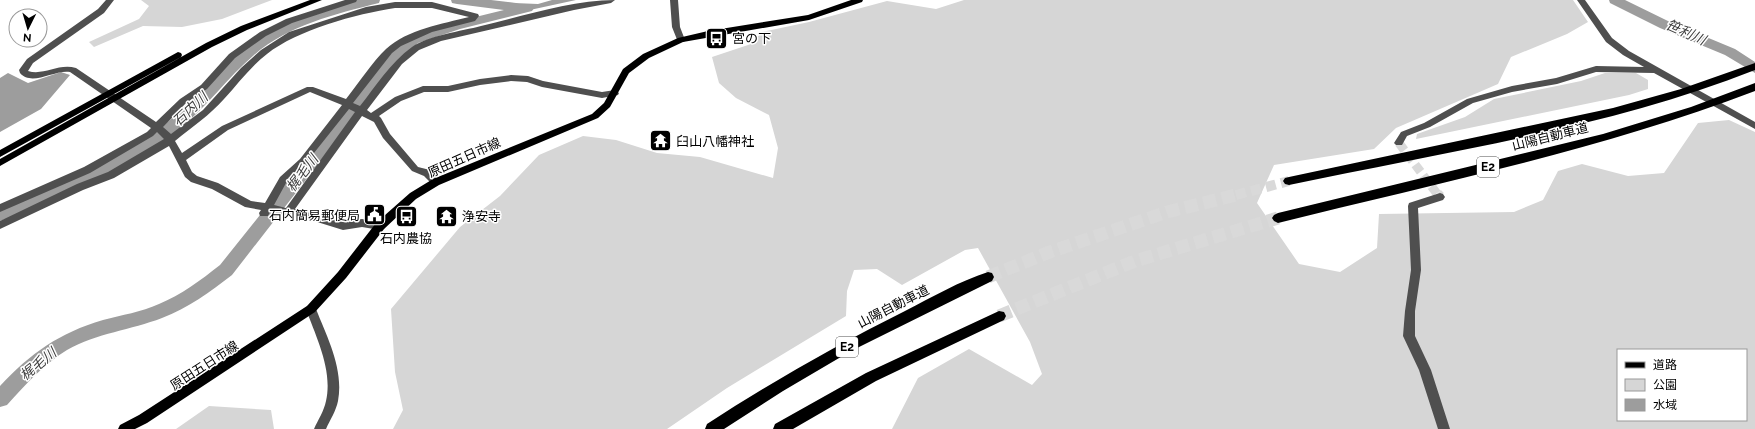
<svg xmlns="http://www.w3.org/2000/svg" width="1755" height="429" viewBox="0 0 1755 429" font-family="Raleway,'Noto Sans JP',sans-serif">
<style>
.green{fill:#d6d6d6;fill-rule:evenodd}
.water{fill:#9d9d9d}
.lines{fill:none;stroke-linecap:round;stroke-linejoin:round}
.river{fill:#9d9d9d;fill-rule:evenodd}
.minor-tunnel-far1{stroke:#d9d9d9;stroke-width:9;stroke-dasharray:9 4.5;stroke-linecap:butt}
.minor-tunnel{stroke:#d9d9d9;stroke-width:11;stroke-dasharray:11 5.5;stroke-linecap:butt}
.highway-tunnel-far1{stroke:#d9d9d9;stroke-width:10;stroke-dasharray:10 5.5;stroke-linecap:butt}
.highway-tunnel{stroke:#d9d9d9;stroke-width:13;stroke-dasharray:13 6;stroke-linecap:butt}
.minor{fill:#4f4f4f;fill-rule:evenodd}
.major{fill:#000;fill-rule:evenodd}
.highway{fill:#000;fill-rule:evenodd}
.labels{text-anchor:middle;stroke-width:3;stroke-linejoin:round;paint-order:stroke}
.shield{fill:#fff;stroke:#4c4c4c;stroke-width:1}
.shield-label{font-size:12px;font-weight:bold;fill:#000}
.poi-label{font-size:13px;fill:#000;stroke:#fff;text-anchor:start}
.street-label{font-size:13px;fill:#000;stroke:#fff}
.water-label{font-size:14px;font-style:italic;fill:#3e3e3e;stroke:#fff}
</style>
<rect width="100%" height="100%" fill="#fff"/>
<!-- green -->
<path class="green" d="M 141,0 L 272,0 L 222,19 L 182,27 L 143,26 L 94,47 L 89,42 L 139,19 L 149,6 Z
M 964,0 L 1573,0 L 1588,22 L 1567,34 L 1511,57 L 1498,84 L 1396,128 L 1374,149 L 1274,165 L 1257,203 L 1299,264 L 1340,272 L 1377,248 L 1379,214 L 1514,212 L 1543,200 L 1558,171 L 1582,164 L 1628,176 L 1664,173 L 1698,123 L 1729,120 L 1755,132 L 1755,429 L 892,429 L 918,378 L 969,349 L 1032,385 L 1042,374 L 1030,342 L 978,248 L 965,250 L 902,285 L 877,269 L 854,270 L 847,291 L 846,316 L 727,388 L 667,429 L 393,429 L 403,410 L 395,372 L 391,309 L 460,227 L 500,196 L 539,155 L 583,136 L 616,140 L 657,153 L 700,157 L 773,178 L 778,148 L 769,115 L 736,98 L 719,83 L 712,57 L 751,44 L 762,32 L 809,22 L 887,1 L 936,9 ZM 1618,350 L 1746,350 L 1746,420 L 1618,420 Z
M 1605,73 L 1636,73 L 1648,80 L 1648,89 L 1629,95 L 1416,139 L 1417,134 L 1465,117 L 1494,99 L 1581,81 Z
M 209,406 L 271,410 L 274,429 L 176,429 Z"/>
<!-- water -->
<path class="water" d="M 552,0 L 576,0 L 516,13 L 493,2 L 538,4 Z
M 61,72 L 70,75 L 41,109 L 0,132 L 0,78 L 8,73 L 28,83 Z"/>
<g class="lines">
<!-- river -->
<path class="river" d="M 356,0 L 380,0 L 379,3 C 335,14 289,25 254,55 C 227,78 206,108 178,130 C 141,159 96,180 53,199 C 36,207 18,215 0,221 L 0,208 C 54,186 109,164 157,130 C 189,107 213,75 243,50 C 275,23 317,10 356,0 Z
M 451,0 L 491,0 L 516,3 L 521,5 L 532,5 L 534,8 L 532,11 L 460,29 L 418,43 L 398,61 L 232,275 C 210,292 188,308 162,318 C 131,330 97,333 67,350 C 44,364 25,385 7,405 L 0,407 L 0,386 C 31,353 59,333 103,320 C 122,315 141,312 159,304 C 181,295 201,280 220,265 L 388,55 L 408,37 L 451,23 L 504,10 L 457,4 L 452,3 Z
M 1609,0 L 1625,0 L 1670,22 L 1735,49 L 1755,62 L 1755,73 L 1725,55 L 1660,28 L 1610,3 Z"/>
<!-- minor-tunnel-far1 -->
<path class="minor-tunnel-far1" d="M 1399,143 L 1438,195"/>
<!-- minor-tunnel -->
<path class="minor-tunnel" d="M 1437,194 L 1440,197"/>
<!-- highway-tunnel-far1 -->
<path class="highway-tunnel-far1" d="M 1236,195 L 1289,181"/>
<!-- highway-tunnel -->
<path class="highway-tunnel" d="M 988,277 L 1047,253 L 1167,212 L 1240,194
M 999,316 L 1135,261 L 1278,218"/>
<!-- minor -->
<path class="minor" d="M 106,0 L 114,0 L 104,13 L 33,63 L 28,71 C 44,76 58,63 76,68 L 156,122 L 180,99 L 201,85 L 229,54 L 260,32 L 286,19 L 345,0 L 357,0 L 356,2 L 292,23 L 266,36 L 235,58 L 207,89 L 186,103 L 163,127 L 171,134 L 203,110 L 241,68 L 261,50 L 289,32 L 366,7 L 395,2 L 432,2 L 478,14 L 479,16 L 475,21 L 432,32 L 401,46 L 392,53 L 353,103 L 360,106 C 376,86 390,63 412,47 C 427,36 462,31 481,26 C 524,16 571,0 615,0 L 611,3 L 574,10 L 441,41 L 419,50 L 402,64 L 367,110 L 371,113 L 395,97 L 423,86 L 448,86 L 480,79 L 511,75 L 528,76 L 543,81 L 602,92 L 615,90 L 619,93 L 618,95 L 602,98 L 542,87 L 527,82 L 511,81 L 480,85 L 448,92 L 424,92 L 401,101 L 379,116 L 381,118 L 390,134 L 418,167 L 430,170 L 441,182 L 436,186 L 433,185 L 424,176 L 412,171 L 383,138 L 374,122 L 362,116 L 295,209 L 343,222 L 362,219 L 384,223 L 385,226 L 384,229 L 380,230 L 362,227 L 343,230 L 314,221 L 270,212 L 268,216 L 260,216 L 259,213 L 261,210 L 245,207 L 212,189 L 191,182 L 185,177 L 169,146 L 114,178 L 83,190 L 0,229 L 0,221 L 77,184 L 108,172 L 164,139 L 157,132 L 153,136 L 90,173 L 0,212 L 0,204 L 84,167 L 147,132 L 151,128 L 70,72 C 55,69 32,87 20,73 L 19,70 L 27,59 L 98,9 ZM 395,8 L 432,8 L 469,17 C 442,24 408,29 386,49 C 373,61 358,84 346,99 L 313,87 L 307,87 L 222,126 L 182,153 L 175,141 C 192,127 210,115 224,99 C 238,84 250,67 267,54 C 297,30 356,14 395,8 ZM 310,92 L 342,105 L 300,159 L 280,177 L 265,203 L 251,201 L 218,183 L 197,176 L 192,172 L 186,160 L 228,130 ZM 349,109 L 355,112 L 286,208 L 274,205 L 286,183 L 306,163 Z
M 670,0 L 678,0 L 680,27 L 685,40 L 684,42 L 678,42 L 672,27 Z
M 1577,0 L 1585,0 L 1612,38 L 1629,51 L 1755,122 L 1755,129 L 1654,73 L 1596,72 L 1557,84 L 1512,92 L 1473,103 L 1430,127 L 1407,136 L 1402,145 L 1396,145 L 1394,143 L 1401,132 L 1424,123 L 1467,99 L 1512,86 L 1556,78 L 1596,66 L 1644,67 L 1623,55 L 1606,42 Z
M 1440,193 L 1443,194 L 1445,197 L 1443,200 L 1418,208 L 1421,270 L 1415,311 L 1415,336 L 1431,370 L 1450,429 L 1438,429 L 1419,370 L 1403,336 L 1405,311 L 1411,270 L 1408,206 L 1409,203 Z
M 311,305 L 315,306 L 316,309 C 327,337 344,369 338,401 C 336,411 330,420 326,429 L 314,429 C 318,420 324,411 326,401 C 333,370 316,337 306,309 L 307,306 Z"/>
<!-- major -->
<path class="major" d="M 310,0 L 322,0 L 247,30 L 212,47 L 0,166 L 0,159 L 206,43 L 241,26 Z
M 851,0 L 863,0 L 862,2 L 809,20 L 683,42 L 649,58 L 629,73 L 610,107 L 598,118 L 439,185 L 416,199 L 384,229 L 346,278 L 315,312 L 147,423 L 135,429 L 118,429 L 120,425 L 139,415 L 307,306 L 338,272 L 376,223 L 410,193 L 433,179 L 592,114 L 604,103 L 623,69 L 643,54 L 678,38 L 708,31 L 808,15 Z
M 178,52 L 181,53 L 182,55 L 181,57 L 0,157 L 0,150 Z"/>
<!-- highway -->
<path class="highway" d="M 1755,63 L 1755,70 C 1609,128 1443,152 1289,185 L 1285,184 L 1283,181 L 1285,178 L 1289,177 L 1613,108 L 1681,89 Z
M 1755,83 L 1755,91 C 1601,150 1438,183 1278,223 L 1274,221 L 1272,218 L 1274,215 L 1278,213 L 1603,134 L 1691,107 Z
M 988,272 L 992,273 L 994,277 L 992,281 L 851,351 L 783,391 L 724,429 L 705,429 L 707,424 C 771,382 837,345 905,311 C 932,297 960,281 988,272 Z
M 999,311 L 1004,312 L 1006,316 L 1004,320 L 876,381 L 793,429 L 773,429 L 775,424 L 866,373 Z"/>
</g>
<!-- icons -->
<defs>
<symbol id="bus-square" viewBox="-11 -11 22 22"><rect x="-9" y="-9" width="18" height="18" rx="4" fill="#000" stroke="#fff"/><path d="M-5-6H5V4H4V6H2V4H-2V6H-4V4H-5ZM-3.5-4V0h7V-4ZM-3.5 1.2v1.5H-2V1.2ZM2 1.2v1.5H3.5V1.2Z" fill="#fff"/></symbol>
<symbol id="temple-square" viewBox="-11 -11 22 22"><rect x="-9" y="-9" width="18" height="18" rx="4" fill="#000" stroke="#fff"/><path d="M0-6L5-2H3V0L6.5 2.5H4V6H1.5V3h-3V6H-4V2.5H-6.5L-3 0V-2H-5Z" fill="#fff"/></symbol>
<symbol id="civic-square" viewBox="-11 -11 22 22"><rect x="-9" y="-9" width="18" height="18" rx="4" fill="#000" stroke="#fff"/><path d="M-.6-6.5H3V-4.5H.6V-3L4-1V1h2V6H-6V1h2V-1L-.6-3ZM-1.2 2.5V6h2.4V2.5Z" fill="#fff"/></symbol>
</defs>
<g fill-rule="evenodd">
<use href="#bus-square" x="704" y="26" width="25" height="25"/>
<use href="#temple-square" x="648" y="128" width="25" height="25"/>
<use href="#civic-square" x="362" y="202" width="25" height="25"/>
<use href="#bus-square" x="394" y="204" width="25" height="25"/>
<use href="#temple-square" x="434" y="204" width="25" height="25"/>
</g>
<g class="labels">
<!-- shield labels -->
<g class="shield">
<rect x="1477" y="157" width="22" height="20" rx="3"/>
<rect x="836" y="337" width="22" height="20" rx="3"/>
</g>
<g class="shield-label">
<text x="1488" y="171">E2</text>
<text x="847" y="351">E2</text>
</g>
<!-- poi labels -->
<g class="poi-label">
<text x="732" y="43">宮の下</text>
<text x="676" y="146">臼山八幡神社</text>
<text x="360" y="220" text-anchor="end">石内簡易郵便局</text>
<text x="462" y="221">浄安寺</text>
<text x="406" y="243" text-anchor="middle">石内農協</text>
</g>
<!-- street labels -->
<g class="street-label">
<text transform="translate(1550 136) rotate(-14)" y="5">山陽自動車道</text>
<text transform="translate(464 157) rotate(-24)" y="5">原田五日市線</text>
<text transform="translate(893 306) rotate(-27)" y="5">山陽自動車道</text>
<text transform="translate(204 365) rotate(-33)" y="5">原田五日市線</text>
</g>
<!-- water labels -->
<g class="water-label">
<text transform="translate(1686 32) rotate(24)" y="5">笹利川</text>
<text transform="translate(190 109) rotate(-43)" y="5">石内川</text>
<text transform="translate(302 173) rotate(-52)" y="5">梶毛川</text>
<text transform="translate(38 364) rotate(-39)" y="5">梶毛川</text>
</g>
</g>
<!-- legend -->
<rect x="1617" y="349" width="130" height="72" fill="#ffffff" stroke="#999999"/>
<rect x="1625" y="362" width="20" height="6" fill="#000000" stroke="#999999"/>
<text x="1653" y="369" font-size="12" fill="#000000">道路</text>
<rect x="1625" y="379" width="20" height="12" fill="#d6d6d6" stroke="#999999"/>
<text x="1653" y="389" font-size="12" fill="#000000">公園</text>
<rect x="1625" y="399" width="20" height="12" fill="#9d9d9d" stroke="#999999"/>
<text x="1653" y="409" font-size="12" fill="#000000">水域</text>
<!-- north arrow -->
<g transform="translate(28 28) rotate(185)"><circle r="19" fill="#ffffff" stroke="#999999"/>
<path d="M0-3L7 15L0 10L-7 15Z" fill="#000000"/>
<text y="-6" font-size="11" font-weight="bold" text-anchor="middle" fill="#000000">N</text>
</g>
</svg>
